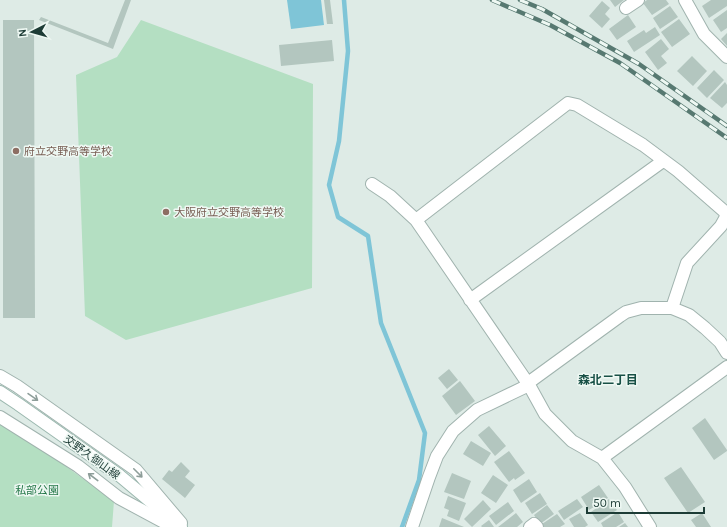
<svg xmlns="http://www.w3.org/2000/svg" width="727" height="527" viewBox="0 0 727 527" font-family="Karla,'Noto Sans JP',sans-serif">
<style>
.green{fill:#b4dfc2}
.water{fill:#7fc5d7}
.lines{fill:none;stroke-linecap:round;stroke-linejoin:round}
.stream{stroke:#7fc5d7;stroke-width:4.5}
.building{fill:#b3c6bf}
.minor-casing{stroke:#a0b3ae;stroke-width:14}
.secondary-casing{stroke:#9bb8af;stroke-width:14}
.minor{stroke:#fff;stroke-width:12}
.secondary{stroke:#fff;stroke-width:12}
.rail-casing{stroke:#577971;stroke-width:4.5}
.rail{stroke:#eef8f3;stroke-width:3;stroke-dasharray:9;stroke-linecap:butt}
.oneway{stroke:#8e9e9a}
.education-dot{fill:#8d6e63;stroke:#eef8f3;stroke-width:1.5}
.labels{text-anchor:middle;stroke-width:3;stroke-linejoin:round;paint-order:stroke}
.education-label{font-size:11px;fill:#785e54;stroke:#eef8f3;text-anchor:start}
.street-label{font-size:11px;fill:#1d3c36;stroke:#eef8f3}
.park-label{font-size:11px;fill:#247748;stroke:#eef8f3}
.neighbourhood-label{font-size:12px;font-weight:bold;fill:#185046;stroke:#eef8f3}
</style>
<rect width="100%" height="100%" fill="#deebe6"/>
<!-- green -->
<path class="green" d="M 141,20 L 313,84 L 312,288 L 126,340 L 85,316 L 76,75 L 117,57 Z
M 0,422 L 53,457 L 114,501 L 112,527 L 0,527 Z"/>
<!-- water -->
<path class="water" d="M 287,0 L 321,0 L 324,25 L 291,29 Z"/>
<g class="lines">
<!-- stream -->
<path class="stream" d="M 344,0 L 348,51 L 339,141 L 329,185 L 338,217 L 368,236 L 381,323 L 425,433 L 419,480 L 402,527"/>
</g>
<!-- building -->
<path class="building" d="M 125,0 L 131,0 L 113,49 L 39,20 L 41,17 L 108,43 Z
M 324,0 L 330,0 L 333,24 L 327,24 Z
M 610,0 L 624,0 L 615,7 Z
M 647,0 L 666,0 L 669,4 L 652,15 L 643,3 Z
M 711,0 L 727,0 L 727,6 L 709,18 L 702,6 Z
M 602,1 L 610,8 L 605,14 L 610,19 L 602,28 L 589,16 Z
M 670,6 L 678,17 L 660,29 L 653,18 Z
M 727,10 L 727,28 L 721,32 L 713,20 Z
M 628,15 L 636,27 L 617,40 L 609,29 Z
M 679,19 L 690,34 L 672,47 L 661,32 Z
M 3,20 L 34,20 L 35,318 L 3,318 Z
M 655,27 L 660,35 L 634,52 L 627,41 L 644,30 L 646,33 Z
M 727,33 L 727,46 L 721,39 Z
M 661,39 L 669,49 L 661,56 L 667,63 L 658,70 L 645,52 Z
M 332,40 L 334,61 L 281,66 L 279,45 Z
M 692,56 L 707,71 L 693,86 L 677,71 Z
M 714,70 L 724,80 L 707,98 L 697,88 Z
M 725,82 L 727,85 L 727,103 L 722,108 L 710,98 Z
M 449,369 L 458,380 L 447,389 L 438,378 Z
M 460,381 L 475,401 L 456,415 L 442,396 Z
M 705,418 L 727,450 L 727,451 L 714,460 L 692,428 Z
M 489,426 L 506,446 L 495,456 L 478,435 Z
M 471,441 L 491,453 L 483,466 L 463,454 Z
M 509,451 L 525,473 L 515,480 L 514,478 L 509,482 L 494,462 Z
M 181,462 L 190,471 L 185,477 L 195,485 L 185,498 L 162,479 L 169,470 L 172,472 Z
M 681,467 L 705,502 L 688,513 L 664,478 Z
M 452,473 L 471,481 L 464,499 L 444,492 Z
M 493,475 L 508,485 L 496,503 L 481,493 Z
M 529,479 L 537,492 L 521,503 L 513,490 Z
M 599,485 L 608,498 L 589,510 L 581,497 Z
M 540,493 L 547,504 L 532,514 L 525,503 Z
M 448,496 L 466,503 L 459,521 L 447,516 L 449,510 L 444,508 Z
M 577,499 L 583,507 L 564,520 L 558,511 Z
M 609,499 L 617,510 L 598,522 L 591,512 Z
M 483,500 L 491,509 L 472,527 L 464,519 Z
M 508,502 L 514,511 L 496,525 L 489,516 Z
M 547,505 L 554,514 L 540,524 L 534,515 Z
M 618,512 L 624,522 L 616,527 L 603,527 L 601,523 Z
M 516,513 L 523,522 L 517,527 L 498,527 Z
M 580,513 L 588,525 L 585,527 L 574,527 L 569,519 Z
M 702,513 L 711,527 L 696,527 L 691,520 Z
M 557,514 L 565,524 L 560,527 L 544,527 L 542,524 Z
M 442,518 L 464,527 L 439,527 Z
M 489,520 L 494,527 L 482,527 L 481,526 Z
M 625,523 L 628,527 L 619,527 Z"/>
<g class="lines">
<defs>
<path id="minor" d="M 685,0 L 704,34 L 727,57
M 626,8 L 638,0
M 372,184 L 390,196 L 416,220 L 529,385 L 545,414 L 572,441 L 602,458 L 625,487 L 650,527
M 416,220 L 568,103 L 577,105 L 643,145 L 678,171 L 725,212 L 726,217 L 721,226 L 687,263 L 672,308
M 470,300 L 663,161
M 0,376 L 17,386 L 136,470 L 181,523
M 528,383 L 620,316 L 626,312 L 641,308 L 672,308 L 689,315 L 705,328 L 720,342 L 727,353
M 0,417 L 78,466 L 119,498 L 173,527
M 602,458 L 727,367
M 412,527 L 429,477 L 437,456 L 453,431 L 477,410 L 529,385
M 530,527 L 534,524 L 537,527"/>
<path id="secondary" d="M 0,392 L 18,404 L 120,476 L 181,527"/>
</defs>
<!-- minor casing -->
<use href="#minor" class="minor-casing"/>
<!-- secondary casing -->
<use href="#secondary" class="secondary-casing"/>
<!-- minor -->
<use href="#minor" class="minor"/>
<!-- secondary -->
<use href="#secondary" class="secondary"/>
<defs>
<path id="rail" d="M 492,0 L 550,25 L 620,63 L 727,138
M 520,0 L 542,9 L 639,64 L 727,126"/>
</defs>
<!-- rail casing -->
<use href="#rail" class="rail-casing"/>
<!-- rail -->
<use href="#rail" class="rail"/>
</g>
<!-- one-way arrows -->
<defs><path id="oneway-shaft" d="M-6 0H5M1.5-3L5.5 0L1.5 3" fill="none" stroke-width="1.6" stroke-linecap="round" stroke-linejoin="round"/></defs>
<g class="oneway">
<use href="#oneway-shaft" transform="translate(33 397) rotate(35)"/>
<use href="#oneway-shaft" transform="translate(138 473) rotate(45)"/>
<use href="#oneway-shaft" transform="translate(93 477) rotate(-143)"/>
</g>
<!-- markers -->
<g class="education-dot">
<circle cx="16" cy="151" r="4"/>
<circle cx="166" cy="212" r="4"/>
</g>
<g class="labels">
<!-- education labels -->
<g class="education-label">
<text x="24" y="155">府立交野高等学校</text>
<text x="174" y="216">大阪府立交野高等学校</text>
</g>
<!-- street labels -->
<g class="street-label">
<text transform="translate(92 457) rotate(36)" y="4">交野久御山線</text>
</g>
<!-- park labels -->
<g class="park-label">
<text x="37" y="494">私部公園</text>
</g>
<!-- neighbourhood labels -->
<g class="neighbourhood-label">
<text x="608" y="384">森北二丁目</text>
</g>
</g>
<!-- north arrow -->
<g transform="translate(32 32) rotate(264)" stroke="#eef8f3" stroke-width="3" paint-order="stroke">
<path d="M0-3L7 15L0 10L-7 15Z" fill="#1d3c36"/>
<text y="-6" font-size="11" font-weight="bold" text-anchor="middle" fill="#1d3c36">N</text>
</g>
<!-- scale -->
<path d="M587 507v6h117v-6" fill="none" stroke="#1d3c36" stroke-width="2"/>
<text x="593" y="507" font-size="12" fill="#1d3c36" stroke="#eef8f3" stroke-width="3" paint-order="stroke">50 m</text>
</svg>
